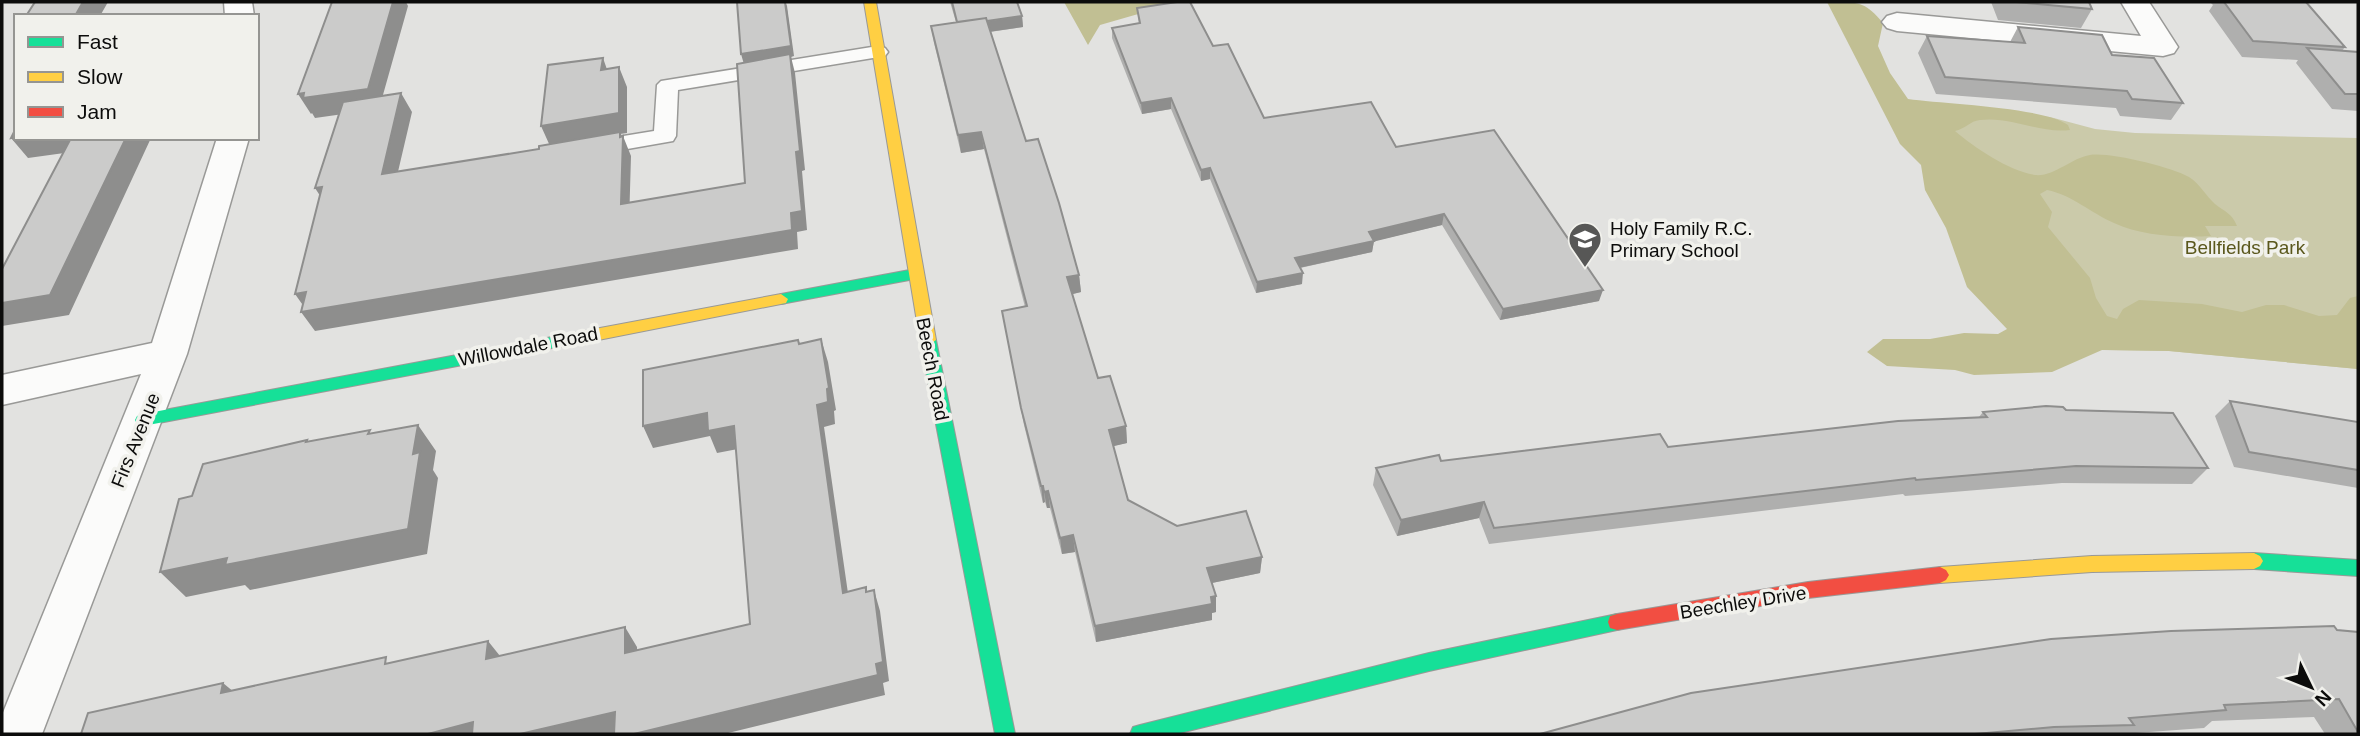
<svg xmlns="http://www.w3.org/2000/svg" width="2360" height="736" viewBox="0 0 2360 736" font-family="Arial,sans-serif">
<style>
.green{fill:#cbcaaa}
.forest{fill:#c1bf93}
.lines{fill:none;stroke-linecap:round;stroke-linejoin:round}
.lane-casing{stroke:#999997;stroke-width:3}
.street-casing{stroke:#999997;stroke-width:3}
.fast-casing{stroke:#999997;stroke-width:2}
.slow-casing{stroke:#999997;stroke-width:2}
.jam-casing{stroke:#999997;stroke-width:2}
.lane{fill:#fbfbfa;fill-rule:evenodd}
.street{fill:#fbfbfa;fill-rule:evenodd}
.fast{fill:#16e098;fill-rule:evenodd}
.slow{fill:#ffcf43;fill-rule:evenodd}
.jam{fill:#f24e42;fill-rule:evenodd}
.wall{fill:#afafae}
.shaded-wall{fill:#8e8e8d}
.building{fill:#cbcbca;stroke:#8e8e8d;stroke-width:2}
.labels{text-anchor:middle;stroke-width:7;stroke-linejoin:round;paint-order:stroke}
.poi-label{font-size:19px;fill:#0c0c0b;stroke:#f1f1ec;text-anchor:start}
.park-label{font-size:19px;fill:#5a571c;stroke:#f1f1ec}
.street-label{font-size:19px;fill:#0c0c0b;stroke:#f1f1ec}
</style>
<rect width="100%" height="100%" fill="#e2e2e0"/>
<!-- green -->
<path class="green" d="M 1903,108 L 2050,117 L 2095,129 L 2135,133 L 2358,138 L 2358,369 L 2169,351 L 2047,349 Z"/>
<!-- forest -->
<path class="forest" d="M 1064,2 L 1169,2 L 1166,6 L 1100,25 L 1088,45 Z
M 1827,2 C 1857,2 1864,0 1883,23 L 1878,46 L 1890,73 L 1908,99 C 1943,104 2043,107 2068,125 L 2070,130 C 2040,134 2011,116 1980,120 C 1970,121 1965,129 1955,131 C 1975,148 2009,171 2035,175 C 2054,177 2071,158 2090,155 C 2110,152 2171,167 2189,177 C 2200,184 2206,196 2215,204 C 2225,212 2232,213 2237,226 L 2205,226 L 2211,236 C 2182,238 2141,236 2114,223 C 2091,213 2072,195 2047,190 L 2040,194 L 2052,212 L 2048,227 L 2090,278 L 2096,298 L 2107,316 L 2117,319 L 2123,309 L 2139,300 L 2202,304 L 2242,312 L 2266,305 L 2284,305 L 2319,316 L 2337,315 L 2350,298 L 2358,296 L 2358,369 L 2169,351 L 2102,350 L 2052,372 L 1974,375 L 1955,370 L 1887,366 L 1867,352 L 1883,339 L 1930,339 L 1964,333 L 1998,334 L 2007,329 L 1967,287 L 1946,228 L 1925,190 L 1921,165 L 1900,144 Z"/>
<g class="lines">
<defs>
<path id="lane" d="M 878,46 L 885,48 L 888,52 L 885,56 L 678,90 L 676,136 L 673,141 L 593,155 L 585,153 L 582,148 L 585,143 L 593,141 L 654,131 L 657,85 L 661,81 Z"/>
<path id="street" d="M 224,2 L 252,2 L 254,16 L 225,16 Z
M 2121,2 L 2149,2 L 2178,47 L 2174,53 L 2163,56 L 1897,31 L 1887,28 L 1882,22 L 1887,16 L 1897,13 L 2141,36 Z
M 217,138 L 249,138 L 187,354 L 42,734 L 2,734 L 2,715 L 141,374 L 2,405 L 2,375 L 152,343 Z"/>
<path id="fast" d="M 915,269 L 920,270 L 922,274 L 920,278 L 781,304 L 774,299 L 781,294 Z
M 568,334 L 573,336 L 576,340 L 573,344 L 143,426 L 137,424 L 135,420 L 137,416 L 143,414 Z
M 928,334 L 936,340 L 1015,734 L 995,734 L 920,340 Z
M 2254,553 L 2358,560 L 2358,576 L 2254,569 L 2248,566 L 2245,561 L 2248,556 Z
M 1617,614 L 1624,616 L 1626,622 L 1624,628 L 1617,630 L 1429,671 L 1176,734 L 1130,734 L 1133,727 L 1140,725 L 1429,653 Z"/>
<path id="slow" d="M 864,2 L 876,2 L 936,340 L 928,346 L 920,340 Z
M 781,294 L 788,299 L 786,303 L 568,346 L 560,340 L 568,334 Z
M 2254,553 L 2260,556 L 2263,561 L 2260,566 L 2254,569 L 2092,572 L 1940,583 L 1934,580 L 1931,575 L 1934,570 L 1940,567 L 2092,556 Z"/>
<path id="jam" d="M 1940,567 L 1946,570 L 1949,575 L 1946,580 L 1940,583 L 1808,598 L 1617,630 L 1610,628 L 1608,622 L 1610,616 L 1617,614 L 1808,582 Z"/>
</defs>
<!-- lane casing -->
<use href="#lane" class="lane-casing"/>
<!-- street casing -->
<use href="#street" class="street-casing"/>
<!-- fast casing -->
<use href="#fast" class="fast-casing"/>
<!-- slow casing -->
<use href="#slow" class="slow-casing"/>
<!-- jam casing -->
<use href="#jam" class="jam-casing"/>
<!-- lane -->
<use href="#lane" class="lane"/>
<!-- street -->
<use href="#street" class="street"/>
<!-- fast -->
<use href="#fast" class="fast"/>
<!-- slow -->
<use href="#slow" class="slow"/>
<!-- jam -->
<use href="#jam" class="jam"/>
</g>
<!-- wall -->
<path class="wall" d="M 950,2 L 1017,2 L 1022,16 L 1023,27 L 990,32 L 1026,141 L 1079,275 L 1081,292 L 1072,294 L 1098,378 L 1126,426 L 1127,443 L 1113,446 L 1128,500 L 1177,526 L 1262,557 L 1260,573 L 1212,583 L 1216,596 L 1216,612 L 1212,613 L 1212,620 L 1096,642 L 1075,552 L 1062,554 L 1050,508 L 1047,508 L 1045,502 L 1043,503 L 1024,425 L 1002,311 L 1025,307 L 984,149 L 961,153 L 934,43 L 931,26 L 956,22 Z
M 1991,2 L 2089,2 L 2092,9 L 2081,28 L 1998,20 Z
M 2210,2 L 2306,2 L 2345,47 L 2342,51 L 2358,52 L 2358,111 L 2332,109 L 2296,63 L 2298,60 L 2242,57 L 2209,11 L 2213,5 Z
M 1137,8 L 1213,46 L 1264,118 L 1396,147 L 1599,301 L 1500,320 L 1442,225 L 1374,241 L 1372,252 L 1300,268 L 1302,284 L 1256,293 L 1210,179 L 1201,181 L 1171,109 L 1142,114 L 1112,38 L 1112,28 L 1139,23 Z
M 2018,27 L 2112,55 L 2183,103 L 2171,120 L 2120,116 L 2116,108 L 1936,94 L 1918,53 L 1927,36 L 2010,42 Z
M 2230,401 L 2358,422 L 2358,488 L 2234,467 L 2215,416 Z
M 2066,410 L 2208,468 L 2192,484 L 2062,483 L 1905,496 L 1903,494 L 1489,544 L 1479,518 L 1397,536 L 1373,485 L 1376,468 L 1441,461 L 1668,447 L 1979,417 L 1983,412 Z
M 2337,630 L 2358,632 L 2358,734 L 2325,734 L 2314,717 L 2212,721 L 2204,728 L 2122,734 L 1540,734 Z"/>
<!-- shaded-wall -->
<path class="shaded-wall" d="M 83,2 L 108,2 L 100,16 L 75,16 Z
M 393,2 L 406,2 L 408,6 L 379,109 L 315,118 L 312,113 L 311,114 L 298,94 Z
M 785,2 L 787,6 L 794,56 L 791,57 L 795,73 L 805,170 L 802,171 L 807,230 L 797,232 L 798,249 L 315,331 L 301,312 L 307,311 L 295,294 L 306,292 L 792,230 L 741,54 Z
M 1022,16 L 1023,27 L 960,36 L 958,26 Z
M 603,58 L 610,78 L 601,70 Z
M 619,67 L 627,87 L 627,133 L 620,134 L 623,141 L 623,136 L 631,156 L 629,224 L 550,146 L 541,126 Z
M 401,93 L 412,112 L 393,193 L 382,174 Z
M 1171,98 L 1171,109 L 1142,114 L 1141,103 Z
M 981,132 L 984,149 L 961,153 L 958,135 Z
M 16,137 L 16,138 L 91,138 L 86,150 L 28,158 L 11,138 Z
M 126,138 L 151,138 L 69,315 L 2,326 L 2,303 Z
M 1210,168 L 1210,179 L 1201,181 L 1201,170 Z
M 322,187 L 328,208 L 315,188 Z
M 1444,214 L 1442,225 L 1368,243 L 1369,232 Z
M 1374,241 L 1372,252 L 1294,269 L 1295,258 Z
M 1303,273 L 1302,284 L 1256,293 L 1257,282 Z
M 1079,275 L 1081,292 L 1069,295 L 1067,277 Z
M 1603,290 L 1599,301 L 1500,320 L 1503,309 Z
M 821,339 L 828,362 L 836,410 L 834,411 L 835,424 L 824,427 L 851,614 L 843,593 L 817,405 Z
M 707,413 L 734,426 L 743,448 L 717,453 L 710,436 L 653,448 L 643,426 Z
M 418,425 L 436,451 L 433,470 L 438,478 L 427,554 L 250,590 L 245,585 L 186,597 L 160,572 L 413,454 Z
M 1126,426 L 1127,443 L 1110,447 L 1109,430 Z
M 1041,486 L 1043,486 L 1045,502 L 1043,503 Z
M 1048,491 L 1050,508 L 1047,508 L 1044,492 Z
M 1484,502 L 1479,518 L 1397,536 L 1401,520 Z
M 1073,535 L 1075,552 L 1062,554 L 1060,538 Z
M 1262,557 L 1260,573 L 1207,584 L 1207,568 Z
M 874,590 L 880,611 L 889,681 L 883,683 L 885,695 L 724,734 L 634,734 L 876,664 Z
M 1216,596 L 1216,612 L 1212,613 L 1212,620 L 1096,642 L 1095,626 Z
M 625,627 L 637,647 L 638,673 L 625,653 Z
M 488,641 L 504,661 L 486,659 Z
M 223,683 L 246,702 L 221,693 Z
M 615,712 L 614,734 L 520,734 Z
M 473,722 L 484,734 L 428,734 Z"/>
<!-- building -->
<path class="building" d="M 35,2 L 83,2 L 75,16 L 26,16 Z
M 332,2 L 393,2 L 368,89 L 303,98 L 304,93 L 298,94 Z
M 737,2 L 785,2 L 791,46 L 741,54 Z
M 952,2 L 1017,2 L 1022,16 L 987,21 L 986,18 L 957,22 Z
M 1177,2 L 1190,2 L 1213,46 L 1228,44 L 1264,118 L 1371,102 L 1396,147 L 1494,130 L 1603,290 L 1503,309 L 1444,214 L 1369,232 L 1374,241 L 1295,258 L 1303,273 L 1257,282 L 1210,168 L 1201,170 L 1171,98 L 1141,103 L 1112,28 L 1140,23 L 1137,8 Z
M 2016,2 L 2089,2 L 2092,9 Z
M 2224,2 L 2306,2 L 2345,47 L 2253,41 Z
M 986,18 L 1026,141 L 1038,139 L 1059,203 L 1079,275 L 1067,277 L 1098,378 L 1110,376 L 1126,426 L 1109,430 L 1128,500 L 1177,526 L 1246,511 L 1262,557 L 1207,568 L 1216,596 L 1211,597 L 1212,604 L 1095,626 L 1073,535 L 1060,538 L 1048,491 L 1044,492 L 1043,486 L 1041,486 L 1021,408 L 1002,311 L 1027,306 L 981,132 L 958,135 L 931,26 Z
M 2018,27 L 2102,35 L 2112,55 L 2154,58 L 2183,103 L 2132,99 L 2127,91 L 1945,77 L 1927,36 L 2025,43 Z
M 2307,48 L 2358,52 L 2358,94 L 2345,94 Z
M 790,54 L 800,151 L 796,152 L 802,211 L 791,213 L 792,230 L 301,312 L 306,292 L 295,294 L 322,187 L 315,188 L 343,102 L 401,93 L 382,174 L 539,149 L 539,146 L 620,132 L 620,137 L 623,136 L 621,204 L 745,183 L 737,64 Z
M 603,58 L 601,70 L 619,67 L 619,113 L 541,126 L 548,65 Z
M 16,128 L 16,137 L 11,138 Z
M 71,138 L 126,138 L 50,295 L 2,303 L 2,269 Z
M 821,339 L 829,388 L 827,389 L 828,402 L 817,405 L 843,593 L 866,587 L 866,592 L 874,590 L 883,662 L 876,664 L 878,675 L 634,734 L 614,734 L 615,712 L 520,734 L 472,734 L 473,722 L 428,734 L 81,734 L 88,713 L 223,683 L 221,693 L 386,657 L 385,664 L 488,641 L 486,659 L 625,627 L 625,653 L 750,624 L 734,426 L 708,431 L 707,413 L 643,426 L 643,370 L 798,340 L 799,344 Z
M 2230,401 L 2358,422 L 2358,470 L 2249,452 Z
M 2046,406 L 2063,407 L 2066,410 L 2173,413 L 2208,468 L 2076,466 L 1916,480 L 1915,478 L 1494,528 L 1484,502 L 1401,520 L 1376,468 L 1439,455 L 1441,461 L 1660,434 L 1668,447 L 1898,421 L 1987,417 L 1983,412 Z
M 418,425 L 413,454 L 420,452 L 408,529 L 225,565 L 227,558 L 160,572 L 179,499 L 192,496 L 203,464 L 307,440 L 306,442 L 370,430 L 368,434 Z
M 2334,626 L 2337,630 L 2358,632 L 2358,732 L 2339,699 L 2224,705 L 2226,710 L 2129,718 L 2134,725 L 2054,727 L 1975,734 L 1540,734 L 1691,693 L 2051,639 L 2171,631 Z"/>
<!-- icons -->
<defs>
<symbol id="school-pin" viewBox="-11 -11 22 30"><path d="M0 17L-7.5 6A9.5 9.5 0 1 1 7.5 6Z" fill="#575756" stroke="#f1f1ec"/><path d="M0-5L7-2L0 1L-7-2ZM-4 1L0 2.5L4 1V4Q0 6-4 4Z" fill="#fff"/></symbol>
</defs>
<g fill-rule="evenodd">
<use href="#school-pin" x="1566" y="220" width="38" height="52"/>
</g>
<g class="labels">
<!-- poi labels -->
<g class="poi-label">
<text x="1610" y="235">Holy Family R.C.<tspan x="1610" dy="22">Primary School</tspan></text>
</g>
<!-- park labels -->
<g class="park-label">
<text x="2245" y="254">Bellfields Park</text>
</g>
<!-- street labels -->
<g class="street-label">
<text transform="translate(528 346) rotate(-11)" y="7">Willowdale Road</text>
<text transform="translate(933 369) rotate(79)" y="7">Beech Road</text>
<text transform="translate(135 440) rotate(-68)" y="7">Firs Avenue</text>
<text transform="translate(1743 602) rotate(-9)" y="7">Beechley Drive</text>
</g>
</g>
<!-- border -->
<rect width="2360" height="736" fill="none" stroke="#0c0c0b" stroke-width="7"/>
<!-- legend -->
<rect x="14" y="14" width="245" height="126" fill="#f1f1ec" stroke="#959592" stroke-width="2"/>
<rect x="28" y="37" width="35" height="10" fill="#16e098" stroke="#959592" stroke-width="2"/>
<text x="77" y="49" font-size="21" fill="#0c0c0b">Fast</text>
<rect x="28" y="72" width="35" height="10" fill="#ffcf43" stroke="#959592" stroke-width="2"/>
<text x="77" y="84" font-size="21" fill="#0c0c0b">Slow</text>
<rect x="28" y="107" width="35" height="10" fill="#f24e42" stroke="#959592" stroke-width="2"/>
<text x="77" y="119" font-size="21" fill="#0c0c0b">Jam</text>
<!-- north arrow -->
<g transform="translate(2311 687) rotate(133)" stroke="#f1f1ec" stroke-width="5" paint-order="stroke">
<path d="M0-5L12 26L0 18L-12 26Z" fill="#0c0c0b"/>
<text y="-10" font-size="19" font-weight="bold" text-anchor="middle" fill="#0c0c0b">N</text>
</g>
</svg>
